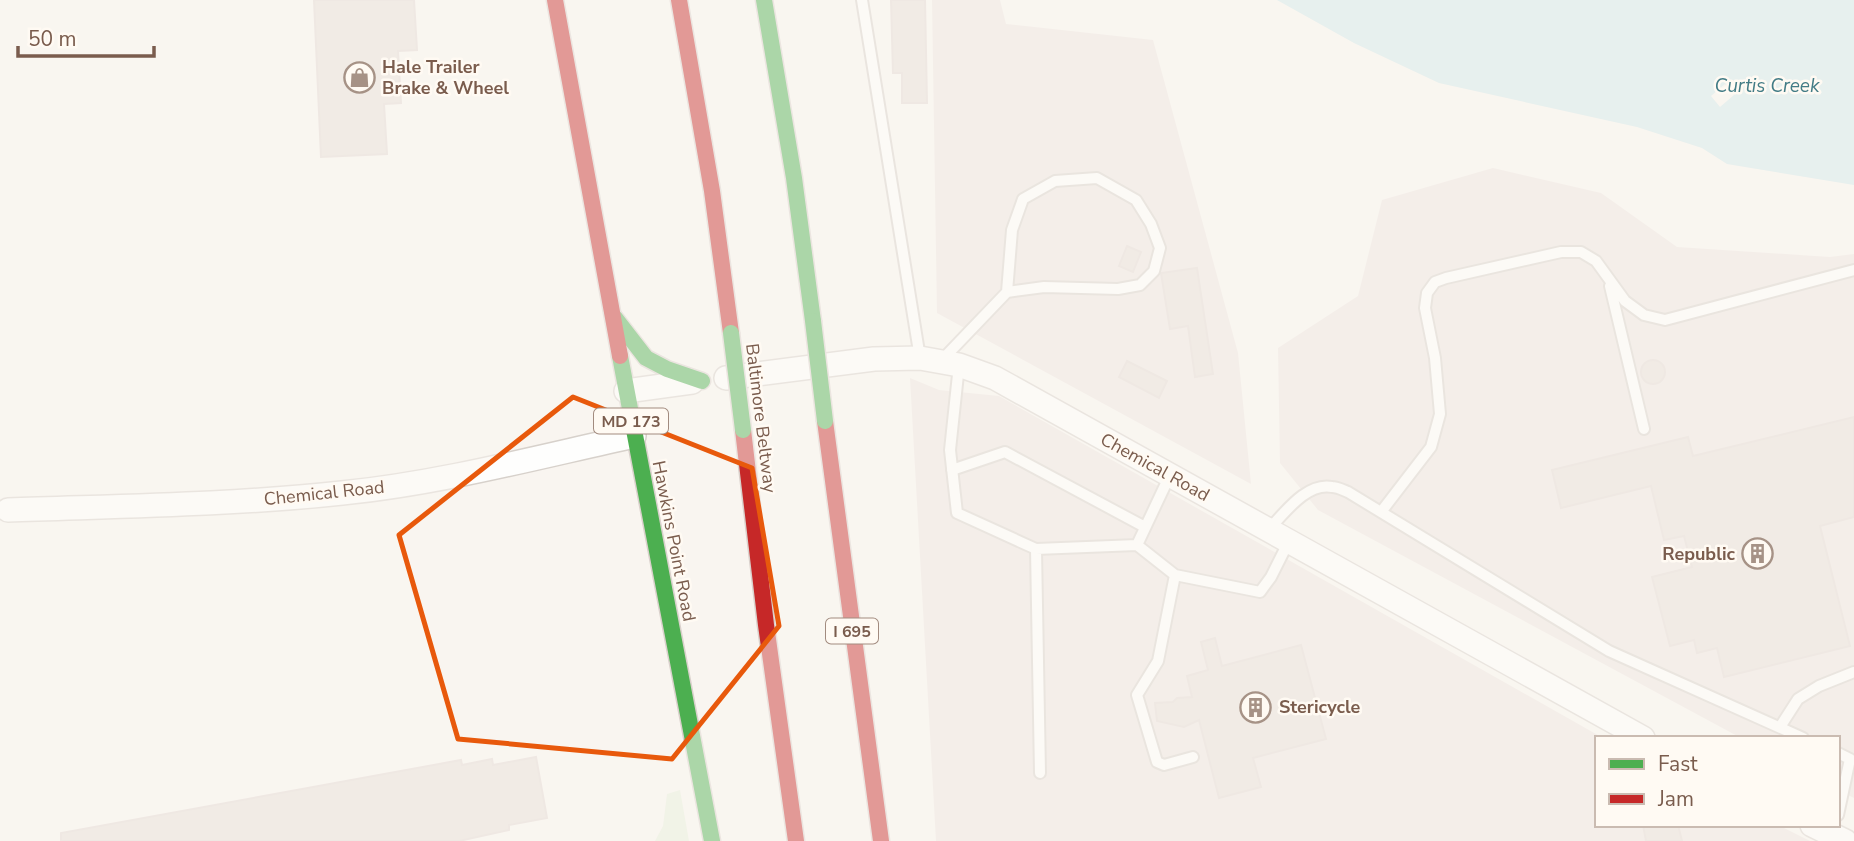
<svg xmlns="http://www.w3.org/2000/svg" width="1854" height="841" viewBox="0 0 1854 841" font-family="'Nunito Sans',sans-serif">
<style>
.industrial{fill:#ede5e0}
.green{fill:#e7f0db}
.water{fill:#d0e8ea}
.pier{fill:#f9f5f0}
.building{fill:#e6ded7;stroke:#e2d8d2;stroke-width:2}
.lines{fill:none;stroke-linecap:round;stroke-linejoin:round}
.lane-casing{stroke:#d7d1cb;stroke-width:14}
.street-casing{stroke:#d7d1cb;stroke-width:26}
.fast-casing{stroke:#dad1cc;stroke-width:19}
.jam-casing{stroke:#dad1cc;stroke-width:19}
.lane{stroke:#fefefd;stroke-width:10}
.street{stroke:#fefefd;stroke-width:23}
.fast{stroke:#4caf50;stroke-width:16}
.jam{stroke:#c62828;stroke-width:16}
.fast-bridge-casing{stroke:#dad1cc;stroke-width:19;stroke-linecap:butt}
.fast-bridge{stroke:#4caf50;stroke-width:16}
.marked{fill:none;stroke:#e8590c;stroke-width:5;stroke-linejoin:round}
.labels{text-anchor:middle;stroke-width:5;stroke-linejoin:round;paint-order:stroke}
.shield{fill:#fffaf3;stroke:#a28b7f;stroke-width:2}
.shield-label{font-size:16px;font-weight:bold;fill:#7a5c4d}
.poi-label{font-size:18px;font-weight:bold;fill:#7a5c4d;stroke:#fffaf3;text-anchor:start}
.street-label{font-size:18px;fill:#7a5c4d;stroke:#fffaf3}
.water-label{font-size:19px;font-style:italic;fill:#437c86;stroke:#fffaf3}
</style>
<rect width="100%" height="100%" fill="#f9f5f0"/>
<!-- industrial -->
<path class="industrial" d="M 932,0 L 1000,0 L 1006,24 L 1153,40 L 1238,353 L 1251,484 L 937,313 Z
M 1493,168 L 1601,193 L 1677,247 L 1830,257 L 1854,254 L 1854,798 L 1838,790 L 1838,738 L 1741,738 L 1318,510 L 1280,463 L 1278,348 L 1358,296 L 1382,200 Z
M 910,378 L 939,390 L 999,396 L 1603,738 L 1597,738 L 1597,825 L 1778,825 L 1810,841 L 936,841 Z"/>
<!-- green -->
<path class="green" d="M 680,790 L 689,841 L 655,841 L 663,826 L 667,794 Z"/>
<!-- water -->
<path class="water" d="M 1277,0 L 1854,0 L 1854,185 L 1727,164 L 1702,148 L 1637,127 L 1439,83 L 1354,43 Z"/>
<!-- pier -->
<path class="pier" d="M 1725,84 L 1734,95 L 1720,107 L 1711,96 Z"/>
<!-- building -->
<path class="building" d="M 314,0 L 414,0 L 417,50 L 398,51 L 401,103 L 384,104 L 387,154 L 321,157 Z
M 891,0 L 925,0 L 927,103 L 902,103 L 902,73 L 893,73 Z
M 1127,246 L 1141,252 L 1133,272 L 1119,266 Z
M 1197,268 L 1213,374 L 1195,377 L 1188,326 L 1170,329 L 1161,273 Z
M1641 372a12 12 0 1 1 24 0a12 12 0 1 1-24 0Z
M 1127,361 L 1167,381 L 1159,398 L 1119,377 Z
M 1854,417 L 1854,517 L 1820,526 L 1850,646 L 1724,677 L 1717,648 L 1697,653 L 1694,640 L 1670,646 L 1652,577 L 1692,567 L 1684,536 L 1664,540 L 1651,486 L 1561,508 L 1552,470 L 1688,437 L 1693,456 Z
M 1215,638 L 1222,666 L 1301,645 L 1326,739 L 1253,758 L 1261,787 L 1219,798 L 1199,720 L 1184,727 L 1157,721 L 1155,703 L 1173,702 L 1177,698 L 1192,697 L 1187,676 L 1208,670 L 1201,642 Z
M 536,757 L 547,818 L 509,825 L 509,830 L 459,841 L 61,841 L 61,833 L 461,760 L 462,765 L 492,759 L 493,765 Z
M 1643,825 L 1678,825 L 1682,841 L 1646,841 Z"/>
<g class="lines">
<defs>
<path id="lane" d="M 862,0 L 920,358
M 1610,286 L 1644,429
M 940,362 L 1007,292 L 1044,287 L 1118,289 L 1140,285 L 1154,271 L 1160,248 L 1151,224 L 1136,200 L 1097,178 L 1055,181 L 1023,199 L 1012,230 L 1007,292
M 959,365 L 950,450 L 957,513 L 1036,549 L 1137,545
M 952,470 L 1005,452 L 1145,527
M 1170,475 L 1137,545 L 1175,575
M 1381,512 L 1431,447 L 1440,414 L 1435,358 L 1425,308 L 1427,293 L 1435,282 L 1446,278 L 1561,252 L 1581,252 L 1596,261 L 1625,301 L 1644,315 L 1665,320 L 1854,270
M 1268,530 C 1284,514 1306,482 1332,487 C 1337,487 1343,490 1348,492 L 1609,651 L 1803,738
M 1036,549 L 1040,773
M 1780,727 L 1798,699 L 1819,686 L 1854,672
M 1838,753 L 1850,759 L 1838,815
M 1193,757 L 1164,765 L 1157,762 L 1137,695 L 1158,661 L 1175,575 L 1260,592 L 1271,577 L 1289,541"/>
<path id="street" d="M 726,378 L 874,359 L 920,358 L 959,365 L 995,378 L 1643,738
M 626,391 L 692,382
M 8,510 C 119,506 231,505 342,493 C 441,483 538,457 634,436
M 1812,825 L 1845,841"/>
<path id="fast" d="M 764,0 L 794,178 L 813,321
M 615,318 L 646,358 L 667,369 L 702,381
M 620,356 L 712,841"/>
<path id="jam" d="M 555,0 L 620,356
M 679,0 L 712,191 L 731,333
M 825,421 L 881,841
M 743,430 L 766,625 L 796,841"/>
</defs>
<!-- lane casing -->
<use href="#lane" class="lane-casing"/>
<!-- street casing -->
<use href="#street" class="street-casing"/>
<!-- fast casing -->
<use href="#fast" class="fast-casing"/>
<!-- jam casing -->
<use href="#jam" class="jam-casing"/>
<!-- lane -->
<use href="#lane" class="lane"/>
<!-- street -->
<use href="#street" class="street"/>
<!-- fast -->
<use href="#fast" class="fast"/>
<!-- jam -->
<use href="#jam" class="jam"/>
<defs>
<path id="fast-bridge" d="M 813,321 L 825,421
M 731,333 L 743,430"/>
</defs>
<!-- fast-bridge casing -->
<use href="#fast-bridge" class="fast-bridge-casing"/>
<!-- fast-bridge -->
<use href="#fast-bridge" class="fast-bridge"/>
</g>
<!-- marked area -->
<path d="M0 0H1854V841H0ZM 573,397 L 752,468 L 779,626 L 672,759 L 458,739 L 399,535 Z" fill="#f9f5f0" fill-opacity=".55" fill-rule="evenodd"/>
<path class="marked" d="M 573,397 L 752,468 L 779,626 L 672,759 L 458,739 L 399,535 Z"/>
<!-- icons -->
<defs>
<symbol id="shop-ring" viewBox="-11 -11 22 22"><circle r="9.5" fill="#fffaf3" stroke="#a69286" stroke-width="1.5"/><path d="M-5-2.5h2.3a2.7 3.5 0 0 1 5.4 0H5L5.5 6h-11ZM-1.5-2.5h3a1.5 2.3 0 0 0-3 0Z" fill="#a69286"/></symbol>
<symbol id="building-ring" viewBox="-11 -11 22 22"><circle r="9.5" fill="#fffaf3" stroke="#a69286" stroke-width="1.5"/><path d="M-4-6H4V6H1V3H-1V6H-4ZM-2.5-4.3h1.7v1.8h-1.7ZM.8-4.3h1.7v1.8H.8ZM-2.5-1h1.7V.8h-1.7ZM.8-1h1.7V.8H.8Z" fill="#a69286"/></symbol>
</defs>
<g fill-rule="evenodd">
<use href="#shop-ring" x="342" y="60" width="35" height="35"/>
<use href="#building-ring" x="1740" y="536" width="35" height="35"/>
<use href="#building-ring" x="1238" y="690" width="35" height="35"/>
</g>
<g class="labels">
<!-- shield labels -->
<g class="shield">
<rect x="594" y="408.5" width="74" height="25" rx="5"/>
<rect x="826" y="618.5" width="52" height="25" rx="5"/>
</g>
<g class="shield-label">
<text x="631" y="427">MD 173</text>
<text x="852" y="637">I 695</text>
</g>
<!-- poi labels -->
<g class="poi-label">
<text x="382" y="73">Hale Trailer<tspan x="382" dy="21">Brake &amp; Wheel</tspan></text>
<text x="1735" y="560" text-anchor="end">Republic</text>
<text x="1279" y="713">Stericycle</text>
</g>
<!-- street labels -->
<g class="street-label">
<text transform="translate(761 418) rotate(83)" y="6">Baltimore Beltway</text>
<text transform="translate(1155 467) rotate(29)" y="6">Chemical Road</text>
<text transform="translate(324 493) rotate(-6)" y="6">Chemical Road</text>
<text transform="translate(674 541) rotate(79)" y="6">Hawkins Point Road</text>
</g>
<!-- water labels -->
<g class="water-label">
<text x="1767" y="92">Curtis Creek</text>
</g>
</g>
<!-- legend -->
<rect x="1595" y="736" width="245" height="91" fill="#fffaf3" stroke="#cabbb1" stroke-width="2"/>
<rect x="1609" y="759" width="35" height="10" fill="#4caf50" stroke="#cabbb1" stroke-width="2"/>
<text x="1658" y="771" font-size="21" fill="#7a5c4d">Fast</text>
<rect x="1609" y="794" width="35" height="10" fill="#c62828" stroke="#cabbb1" stroke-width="2"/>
<text x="1658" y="806" font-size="21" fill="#7a5c4d">Jam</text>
<!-- scale -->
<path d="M18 46v10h136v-10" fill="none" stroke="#7a5c4d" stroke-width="3.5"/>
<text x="28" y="46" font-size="21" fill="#7a5c4d" stroke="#fffaf3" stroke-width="5" paint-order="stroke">50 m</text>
</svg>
